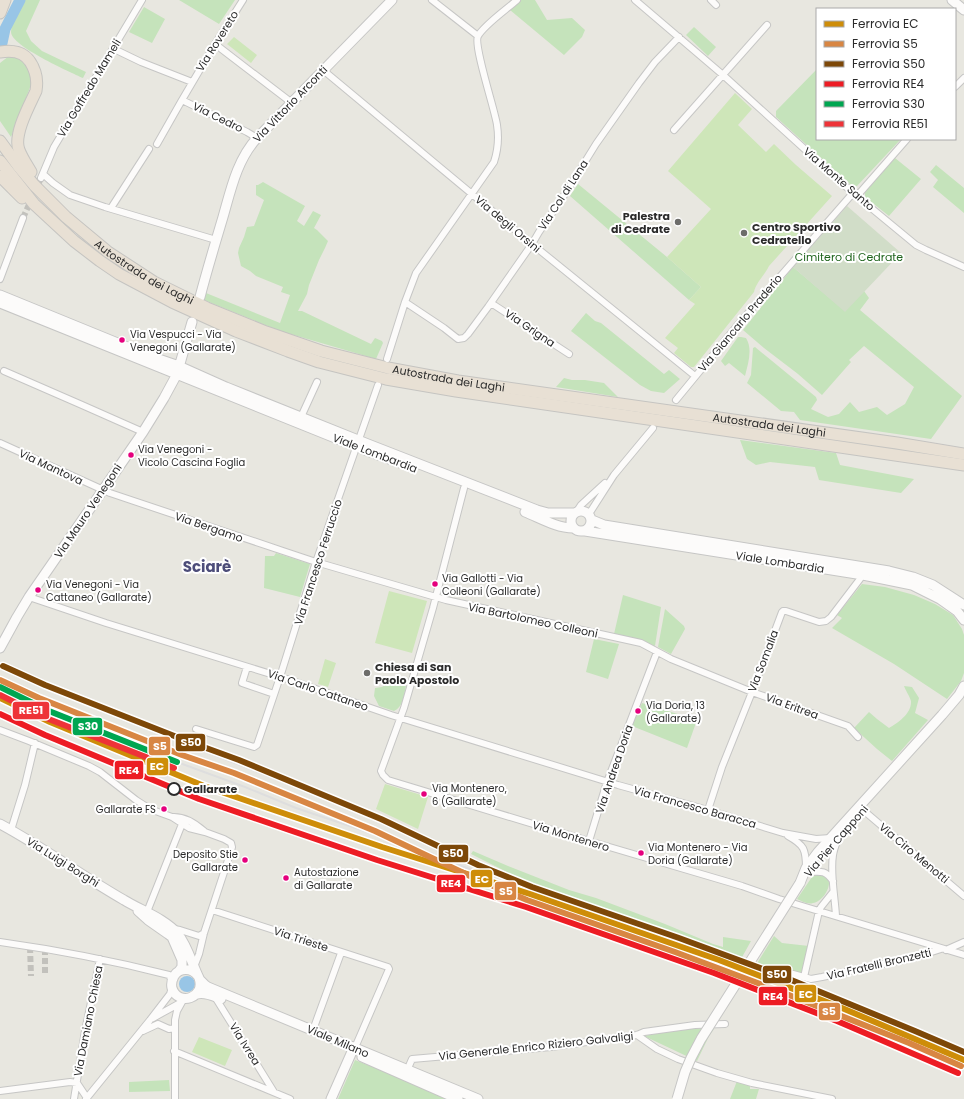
<svg xmlns="http://www.w3.org/2000/svg" width="964" height="1099" viewBox="0 0 964 1099" font-family="Poppins,sans-serif">
<style>
.green{fill:#c5e3bb}
.cemetery{fill:#d1ddc8}
.pitch{fill:#cee6b9}
.water{fill:#98c5e6}
.lines{fill:none;stroke-linecap:round;stroke-linejoin:round}
.river{stroke:#98c5e6;stroke-width:11}
.street-tunnel{stroke:#c2c1bc;stroke-width:6;stroke-dasharray:6 3;stroke-linecap:butt}
.street-casing{stroke:#c6c6c5;stroke-width:8}
.secondary-casing{stroke:#c6c6c5;stroke-width:11}
.highway-casing{stroke:#c5c4c1;stroke-width:13}
.street{stroke:#fcfbfa;stroke-width:6}
.secondary{stroke:#fcfbfa;stroke-width:9}
.highway{stroke:#e8e0d4;stroke-width:11}
.rail{stroke:#dedede;stroke-width:2}
.secondary-bridge-casing{stroke:#c6c6c5;stroke-width:11;stroke-linecap:butt}
.secondary-bridge{stroke:#fcfbfa;stroke-width:9}
.rail-1-casing{stroke:#fff;stroke-width:9}
.rail-2-casing{stroke:#fff;stroke-width:9}
.rail-3-casing{stroke:#fff;stroke-width:9}
.rail-4-casing{stroke:#fff;stroke-width:9}
.rail-5-casing{stroke:#fff;stroke-width:9}
.rail-6-casing{stroke:#fff;stroke-width:9}
.rail-1{stroke:#ce8d09;stroke-width:6}
.rail-2{stroke:#d88643;stroke-width:6}
.rail-3{stroke:#7d4808;stroke-width:6}
.rail-4{stroke:#ed1c24;stroke-width:6}
.rail-5{stroke:#00a651;stroke-width:6}
.rail-6{stroke:#ee3338;stroke-width:6}
.poi-dot{fill:#6d6d6a;stroke:#fff;stroke-width:1.5}
.bus-dot{fill:#e5007d;stroke:#fff;stroke-width:1.5}
.stop-dot{fill:#fff;stroke:#2b2b2b;stroke-width:2}
.labels{text-anchor:middle;stroke-width:4;stroke-linejoin:round;paint-order:stroke}
.bus-label{font-size:10px;fill:#2b2b2b;stroke:#fff;text-anchor:start}
.street-label{font-size:11px;fill:#2b2b2b;stroke:#fff}
.poi-label{font-size:11px;font-weight:bold;fill:#2b2b2b;stroke:#fff;text-anchor:start}
.park-label{font-size:11px;fill:#20651e;stroke:#fff}
.stop-label{font-size:11px;font-weight:bold;fill:#2b2b2b;stroke:#fff;text-anchor:start}
.district-label{font-size:15px;font-weight:bold;fill:#4d4d79;stroke:#fff}
.line-badge{stroke:#fff;stroke-width:1.5}
.badge-label{font-size:11px;text-anchor:middle;font-weight:bold;fill:#fff}
</style>
<rect width="100%" height="100%" fill="#e8e7e0"/>
<!-- green -->
<path class="green" d="M 23,0 L 40,0 L 26,31 L 31,41 L 42,51 L 86,72 L 83,78 C 70,72 11,46 11,32 C 11,23 19,8 23,0 Z
M 179,0 L 235,0 L 219,24 Z
M 521,0 L 535,0 L 547,20 L 572,18 L 585,30 L 582,37 L 564,55 L 510,10 Z
M 144,7 L 165,19 L 152,43 L 129,32 Z
M 694,27 L 716,47 L 708,56 L 686,35 Z
M 9,56 L 21,58 L 26,63 L 31,74 L 31,85 L 11,137 L 0,121 L 0,63 Z
M 817,69 L 817,139 L 901,139 L 857,186 L 853,187 L 776,117 L 776,111 Z
M 895,158 L 921,179 L 889,216 L 865,197 L 865,191 Z
M 936,165 L 964,188 L 964,213 L 933,187 L 938,180 L 930,172 Z
M 263,182 L 305,206 L 297,221 L 304,226 L 313,211 L 321,215 L 314,228 L 317,230 L 328,241 L 325,248 L 319,260 L 309,285 L 307,294 L 298,311 L 302,311 L 371,344 L 375,338 L 382,341 L 383,343 L 376,359 L 280,331 L 204,300 L 206,293 L 280,323 L 290,295 L 281,292 L 283,287 L 256,276 L 250,271 L 241,266 L 238,253 L 239,248 L 244,237 L 247,227 L 254,226 L 264,200 L 256,195 L 256,185 L 258,185 Z
M 578,184 L 667,257 L 701,287 L 689,300 L 570,196 Z
M 793,267 L 845,311 L 864,291 L 869,298 L 860,310 L 962,396 L 931,439 L 800,420 L 794,412 L 781,411 L 747,383 L 751,375 L 753,348 L 755,347 L 816,397 L 817,400 L 811,409 L 828,417 L 839,414 L 850,402 L 859,412 L 877,407 L 887,415 L 905,404 L 914,387 L 864,346 L 849,360 L 851,362 L 822,395 L 798,374 L 764,348 L 743,330 Z
M 586,313 L 595,321 L 601,323 L 664,374 L 669,370 L 680,379 L 664,393 L 651,391 L 640,385 L 571,331 Z
M 738,337 L 741,337 L 746,338 C 753,349 748,364 745,376 L 729,363 L 725,366 L 721,361 Z
M 564,378 L 572,380 L 585,380 L 604,383 L 618,397 L 556,387 Z
M 740,440 L 836,453 L 840,465 L 914,479 L 901,493 L 819,480 L 815,467 L 770,462 L 756,465 L 747,459 Z
M 276,553 L 310,564 L 300,597 L 264,588 L 265,556 L 274,556 Z
M 862,584 L 885,587 L 914,595 L 935,604 L 953,615 L 962,629 L 964,635 L 964,673 L 961,681 L 947,699 L 894,664 L 832,628 L 842,618 L 837,615 Z
M 623,595 L 661,607 L 655,646 L 638,639 L 614,634 Z
M 665,609 L 684,626 L 685,629 L 671,654 L 658,647 Z
M 594,639 L 619,644 L 608,679 L 586,672 Z
M 387,683 L 397,686 L 406,686 C 404,695 403,707 394,711 L 379,706 L 374,696 L 375,688 L 382,687 Z
M 904,686 L 912,687 L 919,698 L 915,713 L 928,720 L 892,761 L 877,749 L 854,728 L 869,712 L 877,719 L 889,728 C 898,723 912,713 911,701 C 910,697 906,691 904,686 Z
M 642,703 L 697,720 L 687,748 L 632,726 Z
M 473,851 L 508,866 L 569,890 L 596,898 L 665,924 L 713,944 L 723,947 L 723,937 L 751,941 L 741,959 L 663,931 L 555,896 L 471,854 Z
M 817,875 L 822,875 L 827,877 C 828,879 829,881 829,883 C 829,891 821,902 813,903 C 808,905 802,901 797,899 L 812,877 Z
M 774,936 L 782,943 L 809,946 L 803,973 L 801,975 L 792,973 L 789,978 L 756,965 Z
M 687,1028 L 714,1029 L 709,1036 L 697,1061 L 644,1036 Z
M 355,1060 L 453,1099 L 338,1099 Z
M 169,1080 L 170,1091 L 129,1092 L 129,1082 Z
M 737,1081 L 750,1085 L 750,1089 L 759,1089 L 756,1099 L 730,1099 Z"/>
<!-- cemetery -->
<path class="cemetery" d="M 847,206 L 901,253 L 845,312 L 793,267 Z"/>
<!-- pitch -->
<path class="pitch" d="M 234,37 L 257,55 L 251,63 L 227,44 Z
M 735,93 L 752,109 L 738,125 L 766,152 L 774,144 L 796,165 L 832,196 L 769,266 C 765,275 756,282 754,292 L 694,367 L 691,367 L 674,353 L 678,348 L 665,338 L 695,304 L 689,300 L 701,287 L 667,257 L 711,209 L 668,171 Z
M 389,591 L 427,601 L 412,653 L 375,643 Z
M 325,659 L 336,663 L 328,687 L 318,684 Z
M 385,784 L 428,797 L 418,829 L 376,809 Z
M 199,1037 L 232,1050 L 225,1066 L 192,1052 Z"/>
<!-- water -->
<path class="water" d="M179 984a8 8 0 1 1 16 0a8 8 0 1 1-16 0Z"/>
<g class="lines">
<!-- river -->
<path class="river" d="M 2,43 L 5,29 L 20,0"/>
<!-- street-tunnel -->
<path class="street-tunnel" d="M 23,218 L 41,178
M 30,947 L 31,976
M 45,949 L 45,975"/>
<defs>
<path id="street" d="M 432,0 L 478,36
M 635,0 L 723,75 L 853,193 L 916,245 L 926,250 L 964,267
M 711,0 L 716,5
M 215,44 L 292,103
M 114,49 L 141,62 L 192,82
M 323,70 L 532,244 L 695,376
M 955,87 L 964,78
M 182,100 L 215,44 L 243,0
M 674,130 L 767,25
M 157,144 L 182,100 L 247,132 L 257,138
M 43,174 L 53,183 L 70,195 L 105,207 L 216,240
M 41,178 L 54,147 L 142,0
M 857,196 L 907,139
M 111,208 L 149,149
M 0,279 L 23,218
M 405,302 L 444,328 L 458,339 L 464,338 L 468,334 L 488,307 L 532,244 L 539,232 L 565,194 L 596,144 L 639,83 L 655,62 L 679,37
M 491,303 L 569,354
M 387,359 L 405,302 L 416,273 L 494,162 C 498,150 499,138 497,125 C 495,110 473,45 478,36 C 484,25 507,9 517,0
M 4,371 L 82,405 L 143,432
M 676,400 L 736,327 L 853,193
M 301,417 L 317,382
M 0,443 L 110,493 L 283,551 L 316,562 L 446,600 L 641,643 L 671,659 L 752,692 L 848,726 L 858,737
M 464,488 L 433,608 L 404,708 L 381,771 L 383,775 L 388,780 L 589,841 L 742,886 L 779,899 L 964,955
M 577,511 L 581,505 L 605,483
M 589,514 L 614,475 L 653,428
M 29,597 L 106,623 L 287,679 L 391,715 L 618,785 L 708,810 L 783,833 L 816,839 L 831,838
M 247,667 L 242,683 L 274,694
M 196,729 L 254,747 L 257,745 L 280,677 L 316,562 L 378,385
M 0,730 L 29,741 L 89,766 L 100,772 L 136,800 L 150,809 L 172,817 L 189,828 L 205,832 L 224,839 L 231,843 L 232,847 L 231,851 L 204,933 L 199,954 L 194,967
M 708,810 L 722,767 L 752,692 L 782,612 L 783,611 L 786,611 L 819,622 L 826,621 L 831,617 L 863,575
M 863,810 L 964,896
M 172,817 C 184,816 195,823 204,831
M 11,830 L 25,785 L 35,743
M 788,836 C 804,845 806,849 806,868
M 589,841 L 607,782 L 657,652
M 810,872 C 822,871 826,871 833,881
M 212,910 L 388,967 L 389,969 L 357,1043 L 354,1047
M 143,912 L 147,912 L 182,824
M 836,916 C 835,897 830,873 833,855 C 834,849 836,844 838,839
M 174,929 L 180,930 L 199,936 L 204,933
M 0,942 C 57,950 114,961 169,975 L 172,981
M 946,950 L 964,942
M 793,974 L 811,979 L 822,977 L 916,957 L 941,949
M 804,977 L 819,911 L 821,907 L 833,892
M 215,997 L 274,1092
M 153,1018 L 182,1002
M 313,1030 L 341,953
M 143,1031 L 158,1024 L 169,1029 L 175,1028
M 637,1035 L 657,1049 L 678,1059 L 717,1073 L 752,1083 L 832,1099
M 174,1051 L 290,1099
M 406,1073 L 412,1059 L 551,1047 L 637,1035 L 644,1032 L 695,1025 L 725,1024
M 77,1083 L 87,1098
M 0,1091 L 70,1082 L 77,1083
M 74,1099 L 85,1031 L 100,959
M 86,1099 L 150,1020 L 170,994 L 172,987
M 175,1099 L 175,1020 L 177,1011 L 182,1002"/>
<path id="secondary" d="M 952,0 L 964,10
M 0,295 L 147,355 L 179,366 L 226,387 L 368,444 L 537,510 L 548,513 L 574,513
M 200,297 C 207,270 215,244 223,217 C 231,189 237,160 257,138 L 392,0
M 0,303 L 365,450 L 411,467
M571 521a10 10 0 1 1 20 0a10 10 0 1 1-20 0Z
M 525,512 C 540,518 557,528 573,528
M 592,520 L 604,525 L 889,571 L 913,577 L 933,585 L 964,605
M 585,531 L 863,575 L 912,585 L 940,599 L 957,611 L 964,620
M 0,648 L 17,617 L 29,597 L 143,432 L 164,398 L 177,374 L 192,322
M 0,824 C 43,847 82,876 124,900 C 142,911 164,918 178,934 C 188,947 192,964 199,978 C 206,998 178,1007 172,988 C 171,984 172,980 174,976 C 180,967 192,968 198,976
M 800,883 L 806,868 L 818,852 L 942,715 L 959,695 L 964,686
M 138,911 L 148,920 L 168,934 L 172,937 L 182,960 L 182,967 L 179,971
M 200,980 L 205,985 L 208,987 L 478,1099
M 197,994 C 206,992 213,996 221,999
M 362,1057 L 458,1099
M 331,1099 L 354,1047"/>
<g id="highway">
<path d="M 0,13 L 5,0"/>
<path d="M 0,52 C 18,49 29,54 35,72 C 37,78 37,85 36,91 C 29,106 13,135 19,150 C 22,158 27,165 31,172"/>
<path id="s1" d="M 0,141 L 19,167 L 34,185 L 66,217 L 108,252 L 154,282 L 207,308 L 266,332 L 321,351 L 388,368 L 458,381 L 897,443 L 964,454"/>
<path d="M 0,161 L 34,204 L 74,241 L 100,261 L 119,274 L 172,302 L 236,331 L 288,351 L 319,362 L 386,379 L 456,391 L 964,465"/>
<path d="M 0,176 L 22,198"/>
</g>
</defs>
<!-- street casing -->
<use href="#street" class="street-casing"/>
<!-- secondary casing -->
<use href="#secondary" class="secondary-casing"/>
<!-- highway casing -->
<use href="#highway" class="highway-casing"/>
<!-- street -->
<use href="#street" class="street"/>
<!-- secondary -->
<use href="#secondary" class="secondary"/>
<!-- highway -->
<use href="#highway" class="highway"/>
<!-- rail -->
<path class="rail" d="M 0,667 L 31,682 L 116,717 L 343,805 L 422,839 L 530,889 L 689,944 L 762,971 L 840,1001 L 964,1054
M 177,762 L 245,787 L 296,808 L 433,854
M 443,859 L 475,871
M 573,910 L 607,926
M 632,935 L 689,949"/>
<defs>
<path id="secondary-bridge" d="M 677,1099 L 685,1072 L 691,1058 L 701,1039 L 800,883"/>
</defs>
<!-- secondary-bridge casing -->
<use href="#secondary-bridge" class="secondary-bridge-casing"/>
<!-- secondary-bridge -->
<use href="#secondary-bridge" class="secondary-bridge"/>
<defs>
<path id="rail-1" d="M 0,698 L 50,722 L 204,786 L 382,847 L 530,894 L 719,960 L 842,1008 L 964,1060"/>
<path id="rail-2" d="M 0,680 L 39,698 L 182,755 L 234,773 L 375,831 L 472,877 L 527,900 L 675,952 L 779,991 L 909,1043 L 961,1066"/>
<path id="rail-3" d="M 3,666 L 45,685 L 187,741 L 239,760 L 381,819 L 478,865 L 532,887 L 679,938 L 784,977 L 915,1031 L 964,1052"/>
<path id="rail-4" d="M 0,714 L 45,735 L 199,799 L 377,860 L 526,907 L 714,973 L 837,1021 L 958,1073"/>
<path id="rail-5" d="M 0,687 L 49,711 L 177,762"/>
<path id="rail-6" d="M 0,695 L 46,718 L 174,768"/>
</defs>
<!-- rail-1 casing -->
<use href="#rail-1" class="rail-1-casing"/>
<!-- rail-2 casing -->
<use href="#rail-2" class="rail-2-casing"/>
<!-- rail-3 casing -->
<use href="#rail-3" class="rail-3-casing"/>
<!-- rail-4 casing -->
<use href="#rail-4" class="rail-4-casing"/>
<!-- rail-5 casing -->
<use href="#rail-5" class="rail-5-casing"/>
<!-- rail-6 casing -->
<use href="#rail-6" class="rail-6-casing"/>
<!-- rail-1 -->
<use href="#rail-1" class="rail-1"/>
<!-- rail-2 -->
<use href="#rail-2" class="rail-2"/>
<!-- rail-3 -->
<use href="#rail-3" class="rail-3"/>
<!-- rail-4 -->
<use href="#rail-4" class="rail-4"/>
<!-- rail-5 -->
<use href="#rail-5" class="rail-5"/>
<!-- rail-6 -->
<use href="#rail-6" class="rail-6"/>
</g>
<!-- markers -->
<g class="poi-dot">
<circle cx="678" cy="222" r="4"/>
<circle cx="744" cy="233" r="4"/>
<circle cx="367" cy="673" r="4"/>
</g>
<g class="bus-dot">
<circle cx="122" cy="340" r="3.5"/>
<circle cx="131" cy="455" r="3.5"/>
<circle cx="435" cy="584" r="3.5"/>
<circle cx="38" cy="590" r="3.5"/>
<circle cx="638" cy="711" r="3.5"/>
<circle cx="424" cy="794" r="3.5"/>
<circle cx="164" cy="809" r="3.5"/>
<circle cx="641" cy="853" r="3.5"/>
<circle cx="245" cy="860" r="3.5"/>
<circle cx="286" cy="878" r="3.5"/>
</g>
<circle class="stop-dot" cx="174" cy="789" r="6"/>
<g class="labels">
<!-- bus labels -->
<g class="bus-label">
<text x="130" y="338">Via Vespucci - Via<tspan x="130" dy="13">Venegoni (Gallarate)</tspan></text>
<text x="138" y="453">Via Venegoni -<tspan x="138" dy="13">Vicolo Cascina Foglia</tspan></text>
<text x="442" y="582">Via Gallotti - Via<tspan x="442" dy="13">Colleoni (Gallarate)</tspan></text>
<text x="46" y="588">Via Venegoni - Via<tspan x="46" dy="13">Cattaneo (Gallarate)</tspan></text>
<text x="646" y="709">Via Doria, 13<tspan x="646" dy="13">(Gallarate)</tspan></text>
<text x="432" y="792">Via Montenero,<tspan x="432" dy="13">6 (Gallarate)</tspan></text>
<text x="156" y="813" text-anchor="end">Gallarate FS</text>
<text x="648" y="851">Via Montenero - Via<tspan x="648" dy="13">Doria (Gallarate)</tspan></text>
<text x="238" y="858" text-anchor="end">Deposito Stie<tspan x="238" dy="13">Gallarate</tspan></text>
<text x="294" y="876">Autostazione<tspan x="294" dy="13">di Gallarate</tspan></text>
</g>
<!-- street labels -->
<g class="street-label">
<text transform="translate(217 41) rotate(-58)" y="4">Via Rovereto</text>
<text transform="translate(89 88) rotate(-59)" y="4">Via Goffredo Mameli</text>
<text transform="translate(290 104) rotate(-46)" y="4">Via Vittorio Arconti</text>
<text transform="translate(218 117) rotate(26)" y="4">Via Cedro</text>
<text transform="translate(839 179) rotate(41)" y="4">Via Monte Santo</text>
<text transform="translate(563 195) rotate(-57)" y="4">Via Col di Lana</text>
<text transform="translate(508 224) rotate(40)" y="4">Via degli Orsini</text>
<text dy="4" stroke="none"><textPath href="#s1" startOffset="197">Autostrada dei Laghi</textPath></text>
<text transform="translate(740 323) rotate(-50)" y="4">Via Giancarlo Praderio</text>
<text transform="translate(530 328) rotate(34)" y="4">Via Grigna</text>
<text dy="4" stroke="none"><textPath href="#s1" startOffset="522">Autostrada dei Laghi</textPath></text>
<text dy="4" stroke="none"><textPath href="#s1" startOffset="846">Autostrada dei Laghi</textPath></text>
<text transform="translate(375 453) rotate(21)" y="4">Viale Lombardia</text>
<text transform="translate(51 467) rotate(25)" y="4">Via Mantova</text>
<text transform="translate(88 511) rotate(-56)" y="4">Via Mauro Venegoni</text>
<text transform="translate(209 527) rotate(19)" y="4">Via Bergamo</text>
<text transform="translate(318 562) rotate(-72)" y="4">Via Francesco Ferruccio</text>
<text transform="translate(780 562) rotate(9)" y="4">Viale Lombardia</text>
<text transform="translate(533 620) rotate(12)" y="4">Via Bartolomeo Colleoni</text>
<text transform="translate(763 661) rotate(-69)" y="4">Via Somalia</text>
<text transform="translate(318 690) rotate(19)" y="4">Via Carlo Cattaneo</text>
<text transform="translate(792 706) rotate(20)" y="4">Via Eritrea</text>
<text transform="translate(614 769) rotate(-71)" y="4">Via Andrea Doria</text>
<text transform="translate(695 807) rotate(16)" y="4">Via Francesco Baracca</text>
<text transform="translate(571 836) rotate(17)" y="4">Via Montenero</text>
<text transform="translate(836 841) rotate(-49)" y="4">Via Pier Capponi</text>
<text transform="translate(914 853) rotate(40)" y="4">Via Ciro Menotti</text>
<text transform="translate(63 862) rotate(32)" y="4">Via Luigi Borghi</text>
<text transform="translate(301 939) rotate(18)" y="4">Via Trieste</text>
<text transform="translate(879 964) rotate(-13)" y="4">Via Fratelli Bronzetti</text>
<text transform="translate(88 1021) rotate(-79)" y="4">Via Damiano Chiesa</text>
<text transform="translate(338 1041) rotate(23)" y="4">Viale Milano</text>
<text transform="translate(245 1044) rotate(58)" y="4">Via Ivrea</text>
<text transform="translate(536 1046) rotate(-6)" y="4">Via Generale Enrico Riziero Galvaligi</text>
</g>
<!-- poi labels -->
<g class="poi-label">
<text x="670" y="220" text-anchor="end">Palestra<tspan x="670" dy="13">di Cedrate</tspan></text>
<text x="752" y="231">Centro Sportivo<tspan x="752" dy="13">Cedratello</tspan></text>
<text x="375" y="671">Chiesa di San<tspan x="375" dy="13">Paolo Apostolo</tspan></text>
</g>
<!-- park labels -->
<g class="park-label">
<text x="849" y="261">Cimitero di Cedrate</text>
</g>
<!-- stop labels -->
<g class="stop-label">
<text x="184" y="793">Gallarate</text>
</g>
<!-- district labels -->
<g class="district-label">
<text x="207" y="572">Sciarè</text>
</g>
</g>
<g class="line-badge">
<rect x="12" y="701" width="38" height="19" rx="4" fill="#ee3338"/>
<rect x="72" y="717" width="31" height="19" rx="4" fill="#00a651"/>
<rect x="175" y="733" width="31" height="19" rx="4" fill="#7d4808"/>
<rect x="148" y="736" width="23" height="20" rx="4" fill="#d88643"/>
<rect x="146" y="757" width="23" height="19" rx="4" fill="#ce8d09"/>
<rect x="114" y="760" width="30" height="20" rx="4" fill="#ed1c24"/>
<rect x="438" y="844" width="31" height="19" rx="4" fill="#7d4808"/>
<rect x="470" y="869" width="23" height="19" rx="4" fill="#ce8d09"/>
<rect x="436" y="874" width="30" height="19" rx="4" fill="#ed1c24"/>
<rect x="494" y="881" width="23" height="20" rx="4" fill="#d88643"/>
<rect x="762" y="965" width="30" height="19" rx="4" fill="#7d4808"/>
<rect x="794" y="984" width="23" height="19" rx="4" fill="#ce8d09"/>
<rect x="758" y="986" width="30" height="20" rx="4" fill="#ed1c24"/>
<rect x="818" y="1002" width="23" height="19" rx="4" fill="#d88643"/>
</g>
<g class="badge-label">
<text x="31" y="714">RE51</text>
<text x="88" y="730">S30</text>
<text x="191" y="746">S50</text>
<text x="160" y="750">S5</text>
<text x="157" y="770">EC</text>
<text x="129" y="774">RE4</text>
<text x="453" y="857">S50</text>
<text x="482" y="883">EC</text>
<text x="451" y="887">RE4</text>
<text x="506" y="895">S5</text>
<text x="777" y="978">S50</text>
<text x="806" y="998">EC</text>
<text x="773" y="1000">RE4</text>
<text x="829" y="1015">S5</text>
</g>
<!-- legend -->
<rect x="816" y="8" width="140" height="132" fill="#ffffff" stroke="#aaaaaa"/>
<rect x="824" y="21" width="20" height="6" fill="#ce8d09" stroke="#aaaaaa"/>
<text x="852" y="28" font-size="12" fill="#2b2b2b">Ferrovia EC</text>
<rect x="824" y="41" width="20" height="6" fill="#d88643" stroke="#aaaaaa"/>
<text x="852" y="48" font-size="12" fill="#2b2b2b">Ferrovia S5</text>
<rect x="824" y="61" width="20" height="6" fill="#7d4808" stroke="#aaaaaa"/>
<text x="852" y="68" font-size="12" fill="#2b2b2b">Ferrovia S50</text>
<rect x="824" y="81" width="20" height="6" fill="#ed1c24" stroke="#aaaaaa"/>
<text x="852" y="88" font-size="12" fill="#2b2b2b">Ferrovia RE4</text>
<rect x="824" y="101" width="20" height="6" fill="#00a651" stroke="#aaaaaa"/>
<text x="852" y="108" font-size="12" fill="#2b2b2b">Ferrovia S30</text>
<rect x="824" y="121" width="20" height="6" fill="#ee3338" stroke="#aaaaaa"/>
<text x="852" y="128" font-size="12" fill="#2b2b2b">Ferrovia RE51</text>
</svg>
